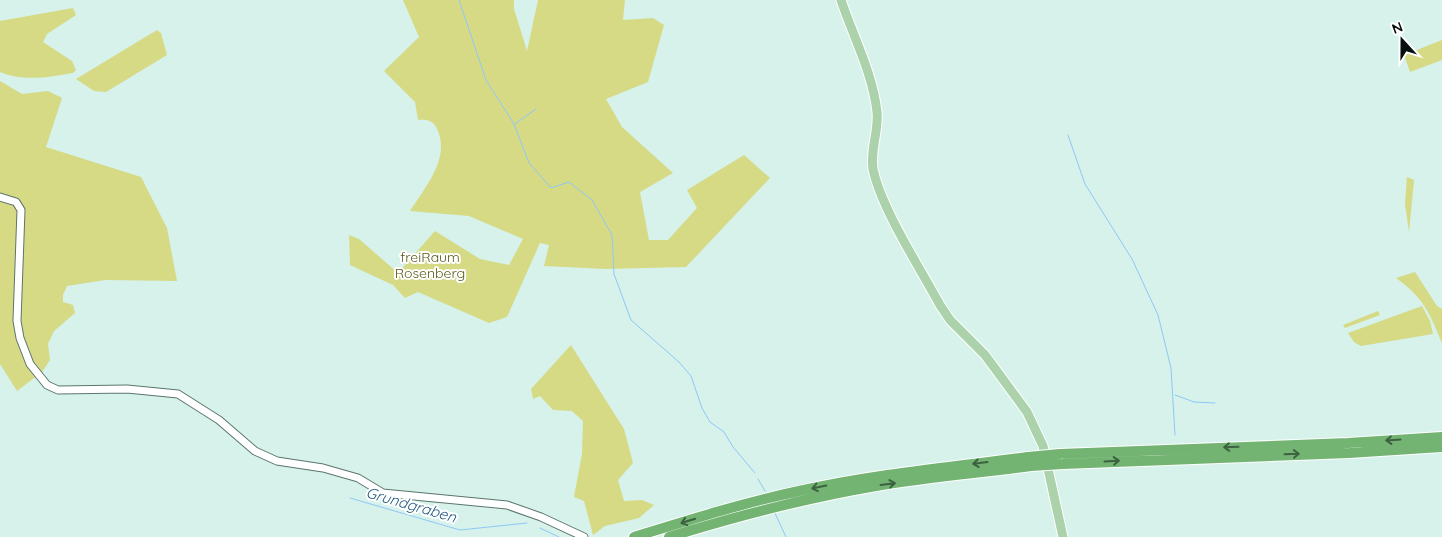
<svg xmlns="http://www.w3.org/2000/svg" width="1442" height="537" viewBox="0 0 1442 537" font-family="Quicksand,sans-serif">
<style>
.green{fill:#d6da85}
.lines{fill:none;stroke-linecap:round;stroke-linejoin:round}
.stream{stroke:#8ec8f7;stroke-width:1}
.minor-casing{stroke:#5c756e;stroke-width:9}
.major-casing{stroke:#fff;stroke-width:11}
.highway-casing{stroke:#fff;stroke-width:12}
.minor{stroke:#fff;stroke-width:7}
.major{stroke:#abd2ab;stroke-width:9}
.highway{stroke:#73b473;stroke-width:10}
.highway-bridge-casing{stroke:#fff;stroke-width:12;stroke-linecap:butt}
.highway-bridge{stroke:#73b473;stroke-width:10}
.oneway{stroke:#3c6240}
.labels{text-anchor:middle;stroke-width:4;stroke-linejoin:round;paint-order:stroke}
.park-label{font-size:14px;fill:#585a19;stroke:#fff}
.water-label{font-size:15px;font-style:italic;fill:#235980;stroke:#fff}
</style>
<rect width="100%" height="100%" fill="#d6f2ea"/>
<!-- green -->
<path class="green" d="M 403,0 L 514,0 L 514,9 L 527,51 L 538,0 L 625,0 L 623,20 L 653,18 L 664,25 L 648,82 L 606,99 L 622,127 L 673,173 L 640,192 L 649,240 L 668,240 L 697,208 L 687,190 L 744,155 L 770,178 L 686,267 L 606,269 L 544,266 L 549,245 L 540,243 L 507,317 L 489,323 L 418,292 L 405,298 L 393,285 L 350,265 L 349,235 L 359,239 L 398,273 L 435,231 L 480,259 L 509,265 L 523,239 L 469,216 L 410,211 C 425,187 451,158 437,129 C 434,121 427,119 418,120 L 415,102 L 384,71 L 419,37 Z
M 73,8 L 76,15 L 47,34 L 43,42 L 72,61 L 76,70 L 73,73 C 50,77 23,82 0,72 L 0,21 Z
M 157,30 L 161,33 L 167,55 L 106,92 L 94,91 L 76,79 Z
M 1442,40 L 1442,60 L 1410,72 L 1404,55 Z
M 0,81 L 22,94 L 48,91 L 62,98 L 46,147 L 141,177 L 167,228 L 177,281 L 105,280 L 67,286 L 63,295 L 63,302 L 73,305 L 75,313 L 54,331 L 48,344 L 50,360 L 42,372 L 17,391 L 0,364 Z
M 1407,177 L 1414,180 L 1409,232 L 1405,204 Z
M 1415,272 L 1437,306 L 1442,309 L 1442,343 C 1429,312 1424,298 1396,278 Z
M 1422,306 L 1430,321 L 1433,334 L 1361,346 L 1354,342 L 1348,333 Z
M 1378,311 L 1380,315 L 1345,328 L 1343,325 Z
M 571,345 L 624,429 L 633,463 L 618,480 L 624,501 L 642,500 L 654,505 L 639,518 L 605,526 L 593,535 L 584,501 L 574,497 L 582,454 L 583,421 L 572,411 L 553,410 L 540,396 L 533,399 L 531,389 Z"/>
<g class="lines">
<!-- stream -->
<path class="stream" d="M 459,0 L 486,80 L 514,124 L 529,163 L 551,188 L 569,182 L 592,200 L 612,235 L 614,274 L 631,320 L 679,362 L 691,376 L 702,408 L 710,422 L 724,432 L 733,447 L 755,473
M 515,124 L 536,109
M 1068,135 L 1085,184 L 1132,259 L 1158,315 L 1171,368 L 1175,435
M 1175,395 L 1194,402 L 1215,403
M 758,479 L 765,491
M 350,498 L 460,530 L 527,523
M 774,511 L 786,537
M 540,528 L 559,537"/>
<defs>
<path id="minor" d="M 0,197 L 16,202 L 21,210 L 17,321 L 20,338 L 30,364 L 47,385 L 58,390 L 127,389 L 178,394 L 219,420 L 255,451 L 277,461 L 323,468 L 358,478 L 383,493 L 507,505 L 541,517 L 584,537"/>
<path id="major" d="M 841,0 C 853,36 873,74 877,112 C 879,131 870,149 873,169 C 881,208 920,268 940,305 L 950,320 L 985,355 L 1027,412 L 1043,446 L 1063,537"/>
<path id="highway" d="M 1060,454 L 1348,443 L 1442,437
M 1063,464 L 1349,453 L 1442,447
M 634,537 C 689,520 743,503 799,491 C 875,474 951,467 1028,457
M 669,537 C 737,516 805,498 876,486 C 927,477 979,473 1031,466"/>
</defs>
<!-- minor casing -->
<use href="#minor" class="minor-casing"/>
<!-- major casing -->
<use href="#major" class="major-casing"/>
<!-- highway casing -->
<use href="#highway" class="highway-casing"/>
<!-- minor -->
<use href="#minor" class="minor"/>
<!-- major -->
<use href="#major" class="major"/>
<!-- highway -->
<use href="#highway" class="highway"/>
<defs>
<path id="highway-bridge" d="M 1028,457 L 1060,454
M 1031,466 L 1063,464"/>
</defs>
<!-- highway-bridge casing -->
<use href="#highway-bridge" class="highway-bridge-casing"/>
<!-- highway-bridge -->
<use href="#highway-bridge" class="highway-bridge"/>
</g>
<!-- one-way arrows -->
<defs><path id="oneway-shaft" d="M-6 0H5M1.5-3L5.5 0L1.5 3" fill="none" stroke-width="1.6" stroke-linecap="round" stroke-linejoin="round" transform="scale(1.25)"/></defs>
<g class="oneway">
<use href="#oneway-shaft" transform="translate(1393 440) rotate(176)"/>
<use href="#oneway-shaft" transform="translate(1231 447) rotate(178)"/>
<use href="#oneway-shaft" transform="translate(1292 454) rotate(-2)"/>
<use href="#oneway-shaft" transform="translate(1112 461) rotate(-3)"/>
<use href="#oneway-shaft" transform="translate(980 463) rotate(173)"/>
<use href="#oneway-shaft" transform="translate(888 484) rotate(-7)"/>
<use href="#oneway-shaft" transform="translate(819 487) rotate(169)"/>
<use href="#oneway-shaft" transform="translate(688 521) rotate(163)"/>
</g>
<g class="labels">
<!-- park labels -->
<g class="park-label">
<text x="430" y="262">freiRaum<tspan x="430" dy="16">Rosenberg</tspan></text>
</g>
<!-- water labels -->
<g class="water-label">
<text transform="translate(411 505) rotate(16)" y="5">Grundgraben</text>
</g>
</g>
<!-- north arrow -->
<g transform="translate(1402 40) rotate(339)" stroke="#ffffff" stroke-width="4" paint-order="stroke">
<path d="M0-4L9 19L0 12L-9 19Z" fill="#060f0d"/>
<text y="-8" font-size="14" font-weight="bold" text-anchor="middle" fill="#060f0d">N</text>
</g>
</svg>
